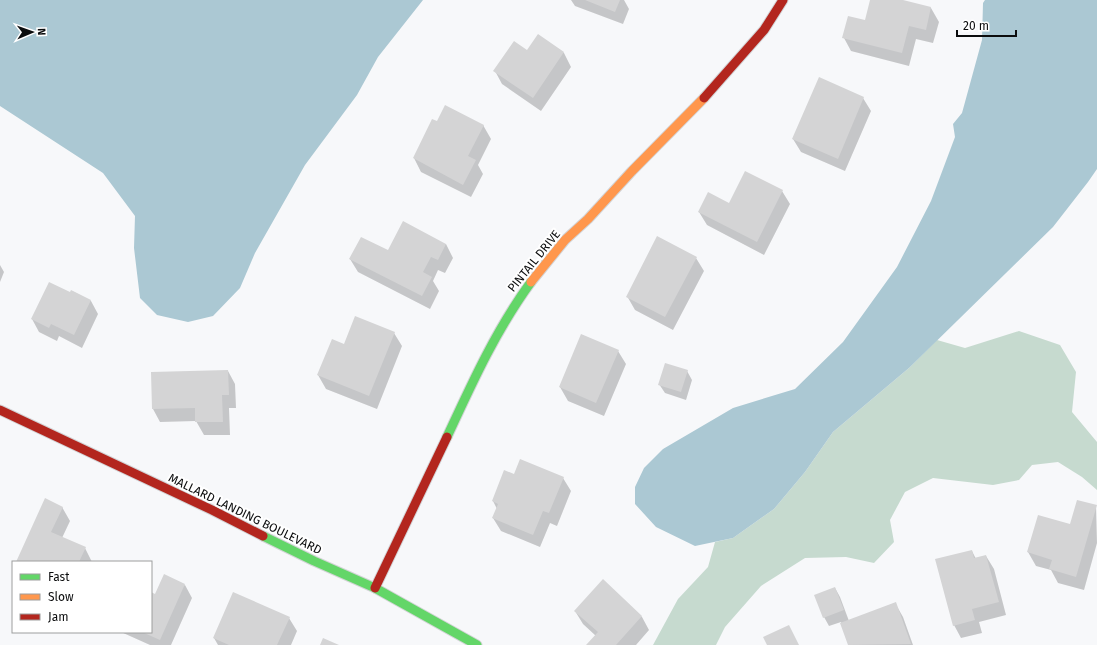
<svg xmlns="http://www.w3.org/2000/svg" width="1097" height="645" viewBox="0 0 1097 645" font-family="'Fira Sans',sans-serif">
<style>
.forest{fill:#c6dacf}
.water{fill:#abc8d3}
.shadow{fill:#0003}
.building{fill:#d4d4d5}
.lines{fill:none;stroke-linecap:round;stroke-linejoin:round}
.fast-casing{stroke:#d3d4d6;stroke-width:11}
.slow-casing{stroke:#d3d4d6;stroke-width:11}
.jam-casing{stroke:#d3d4d6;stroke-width:11}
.fast{stroke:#63d668;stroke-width:9}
.slow{stroke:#ff974d;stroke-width:9}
.jam{stroke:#b3261e;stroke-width:9}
.labels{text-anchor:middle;stroke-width:4;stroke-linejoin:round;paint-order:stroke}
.street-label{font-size:12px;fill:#0b0c0d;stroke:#fff}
</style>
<rect width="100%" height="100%" fill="#f7f8fa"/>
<!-- forest -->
<path class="forest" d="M 1019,331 L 1060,345 L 1076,372 L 1072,412 L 1097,442 L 1097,490 L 1082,477 L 1058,462 L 1032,465 L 1019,480 L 993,485 L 933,478 L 905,492 L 890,520 L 894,542 L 874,563 L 846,557 L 805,558 L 761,586 L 725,627 L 716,645 L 653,645 L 678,599 L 708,567 L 715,542 L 733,538 L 774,509 L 805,472 L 833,432 L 909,368 L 937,340 L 965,348 Z"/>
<!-- water -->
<path class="water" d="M 0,0 L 423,0 L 378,57 L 357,95 L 305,165 L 255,253 L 240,288 L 213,316 L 188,322 L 157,315 L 140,298 L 134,248 L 135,216 L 103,173 L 0,106 Z
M 985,0 L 1097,0 L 1097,169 L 1088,182 L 1053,227 L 909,368 L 833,432 L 805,472 L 774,509 L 733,538 L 695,546 L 656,527 L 635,504 L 635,487 L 644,468 L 663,449 L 733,408 L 795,389 L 843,342 L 897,267 L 931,201 L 955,137 L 953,124 L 962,113 L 982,40 L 983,3 Z"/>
<!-- shadow -->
<path class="shadow" d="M 571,0 L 624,0 L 629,9 L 623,24 L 575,6 Z
M 871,0 L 899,0 L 931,8 L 939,22 L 933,43 L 916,39 L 909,66 L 851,51 L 844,38 L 866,21 Z
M 538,35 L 564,53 L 571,67 L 541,111 L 502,84 L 495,71 L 528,51 Z
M 863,98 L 871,111 L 845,171 L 801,152 L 793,139 Z
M 438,123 L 483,125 L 491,139 L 478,165 L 483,174 L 471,197 L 421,172 L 414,158 Z
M 782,191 L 790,204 L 764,255 L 707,225 L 699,212 Z
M 446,244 L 453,258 L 445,273 L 438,270 L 433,281 L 439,291 L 430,309 L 358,272 L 350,259 L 389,252 Z
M 696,258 L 704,271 L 673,330 L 635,310 L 627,296 Z
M 0,265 L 4,272 L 0,282 Z
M 72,291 L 91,301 L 98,314 L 82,348 L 59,336 L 57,341 L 39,332 L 32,319 L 70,293 Z
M 394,333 L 402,346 L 377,409 L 326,389 L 318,375 L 345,345 Z
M 582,335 L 618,351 L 626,364 L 604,416 L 568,401 L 560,387 Z
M 228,371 L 235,384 L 236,408 L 229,408 L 230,435 L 204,435 L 196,421 L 160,422 L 153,409 Z
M 687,371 L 692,380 L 686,400 L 665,393 L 659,384 Z
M 514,475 L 563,478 L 571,491 L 557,526 L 550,523 L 540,547 L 501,531 L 493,518 L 497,509 L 493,501 Z
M 1096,506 L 1097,543 L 1084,590 L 1058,583 L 1051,570 L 1036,566 L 1028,552 L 1071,525 Z
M 62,507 L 70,521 L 62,538 L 85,548 L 92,562 L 18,562 Z
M 972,551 L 976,559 L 986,556 L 994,569 L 1006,615 L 979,622 L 982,633 L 961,638 L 954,625 Z
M 603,581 L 642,617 L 649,630 L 636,645 L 588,645 L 596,636 L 583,624 L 575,611 Z
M 185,585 L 192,598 L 171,645 L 150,645 L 121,632 L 151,632 L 151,593 L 156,595 Z
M 835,588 L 840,597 L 849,621 L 895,603 L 903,617 L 913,645 L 849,645 L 841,622 L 829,626 L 824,617 Z
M 289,618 L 297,631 L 291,645 L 218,645 L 214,638 Z"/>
<!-- building -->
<path class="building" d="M 585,0 L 620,0 L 615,12 Z
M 870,0 L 903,0 L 931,7 L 926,30 L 909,26 L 902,53 L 842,38 L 848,16 L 865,20 Z
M 538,34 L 564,52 L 533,98 L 493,71 L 514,41 L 527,50 Z
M 819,77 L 864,97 L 838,159 L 792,139 Z
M 445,105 L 484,125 L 468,156 L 476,160 L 463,185 L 413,158 L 432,119 L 437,121 Z
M 745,171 L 783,190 L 757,242 L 698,212 L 708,192 L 729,203 Z
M 403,221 L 446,244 L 438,260 L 431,257 L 423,272 L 432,277 L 422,296 L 349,259 L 361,237 L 388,250 Z
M 657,236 L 697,257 L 665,317 L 626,297 Z
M 49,282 L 70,292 L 71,290 L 91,300 L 74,335 L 51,324 L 49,328 L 31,319 Z
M 355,316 L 395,332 L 369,396 L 317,375 L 332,339 L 344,344 Z
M 581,334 L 619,350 L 596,403 L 559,387 Z
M 665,363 L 688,370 L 681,392 L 658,385 Z
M 228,370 L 229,395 L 222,395 L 223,422 L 195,422 L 195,408 L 152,409 L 151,372 Z
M 520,459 L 564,477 L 549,513 L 543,511 L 533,535 L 492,518 L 498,504 L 492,501 L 504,470 L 514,474 Z
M 45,498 L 63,507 L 51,532 L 86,547 L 79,562 L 16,562 Z
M 1077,500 L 1097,505 L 1076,577 L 1049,569 L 1052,560 L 1027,552 L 1038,515 L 1070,524 Z
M 972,550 L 974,558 L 986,555 L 999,602 L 972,609 L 975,620 L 953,626 L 935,559 Z
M 164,574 L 185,584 L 160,640 L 142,632 L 151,632 L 151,592 L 155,594 Z
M 603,579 L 642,616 L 616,645 L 586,645 L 598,632 L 574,611 Z
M 835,587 L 844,610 L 823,618 L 814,595 Z
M 233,592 L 290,617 L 277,645 L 229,645 L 213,638 Z
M 896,602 L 911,644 L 848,645 L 840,623 Z
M 789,625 L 799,645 L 767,645 L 763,637 Z
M 323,638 L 339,645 L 320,645 Z"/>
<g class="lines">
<defs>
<path id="fast" d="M 447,437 C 472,383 496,330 531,282
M 263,536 L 314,561 L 375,588 L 477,645"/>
<path id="slow" d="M 531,282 L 565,240 L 588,219 L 632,171 L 704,98"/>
<path id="jam" d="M 704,98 L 764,30 L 783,0
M 0,410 L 212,510 L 263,536
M 375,588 L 447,437"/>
</defs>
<!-- fast casing -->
<use href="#fast" class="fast-casing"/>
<!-- slow casing -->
<use href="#slow" class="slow-casing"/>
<!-- jam casing -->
<use href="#jam" class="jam-casing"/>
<!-- fast -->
<use href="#fast" class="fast"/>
<!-- slow -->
<use href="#slow" class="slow"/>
<!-- jam -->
<use href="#jam" class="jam"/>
</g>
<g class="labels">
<!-- street labels -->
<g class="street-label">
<text transform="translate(534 261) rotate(-51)" y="4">PINTAIL DRIVE</text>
<text transform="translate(245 514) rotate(26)" y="4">MALLARD LANDING BOULEVARD</text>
</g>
</g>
<!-- legend -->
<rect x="12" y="561" width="140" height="72" fill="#ffffff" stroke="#9d9e9e"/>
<rect x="20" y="574" width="20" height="6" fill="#63d668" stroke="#9d9e9e"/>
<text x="48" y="581" font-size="12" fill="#0b0c0d">Fast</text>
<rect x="20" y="594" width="20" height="6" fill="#ff974d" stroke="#9d9e9e"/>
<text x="48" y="601" font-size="12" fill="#0b0c0d">Slow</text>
<rect x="20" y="614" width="20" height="6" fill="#b3261e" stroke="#9d9e9e"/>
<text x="48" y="621" font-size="12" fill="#0b0c0d">Jam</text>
<!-- north arrow -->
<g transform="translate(32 32) rotate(88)" stroke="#ffffff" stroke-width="3" paint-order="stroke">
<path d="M0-3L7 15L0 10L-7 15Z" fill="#0b0c0d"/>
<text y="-6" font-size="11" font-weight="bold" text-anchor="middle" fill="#0b0c0d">N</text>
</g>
<!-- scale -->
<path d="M957 30v6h59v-6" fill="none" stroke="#0b0c0d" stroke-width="2"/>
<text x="963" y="30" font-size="12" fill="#0b0c0d" stroke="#ffffff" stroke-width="3" paint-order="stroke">20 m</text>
</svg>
